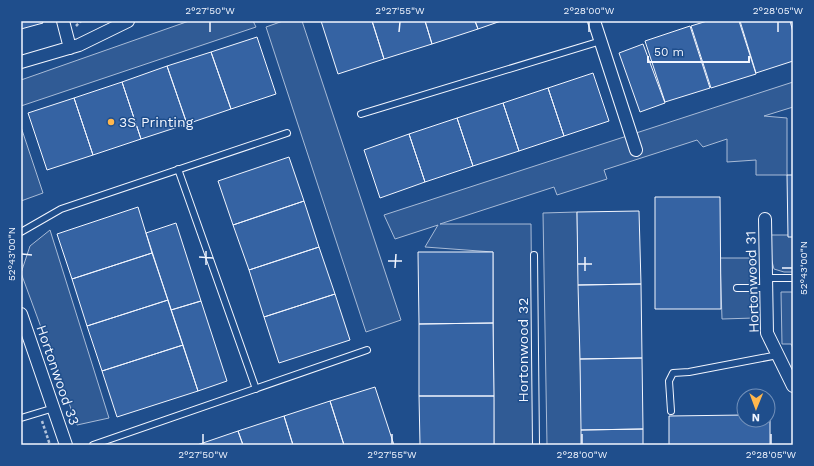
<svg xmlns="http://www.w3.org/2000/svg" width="814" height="466" viewBox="0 0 814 466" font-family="'Work Sans',sans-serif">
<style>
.parking{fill:#305b95;stroke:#a8bbd7}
.building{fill:#3563a3;stroke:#f2f6ff}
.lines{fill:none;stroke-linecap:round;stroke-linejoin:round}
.service-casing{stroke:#f2f6ff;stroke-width:8}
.minor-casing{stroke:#f2f6ff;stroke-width:14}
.path{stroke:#b3c4dc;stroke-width:2.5;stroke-dasharray:3 2;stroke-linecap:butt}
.service{stroke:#1f4e8c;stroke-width:6}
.minor{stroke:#1f4e8c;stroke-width:12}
.ticks{fill:none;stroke:#f2f6ff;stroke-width:1.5}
.poi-dot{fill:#ffb74d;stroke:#1f4e8c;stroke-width:1.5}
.labels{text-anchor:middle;stroke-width:3;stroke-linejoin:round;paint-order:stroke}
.poi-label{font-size:14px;fill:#f2f6ff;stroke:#1f4e8c;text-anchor:start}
.street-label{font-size:14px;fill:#f2f6ff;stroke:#1f4e8c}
.neatline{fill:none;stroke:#f2f6ff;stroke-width:1.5}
.ticks-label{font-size:10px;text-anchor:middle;fill:#f2f6ff}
</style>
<rect width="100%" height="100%" fill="#1f4e8c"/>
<!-- parking -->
<path class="parking" d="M 189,21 L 253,21 L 256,27 L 21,106 L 21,80 Z
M 283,21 L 302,21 L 401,320 L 366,332 L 266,27 Z
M 793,82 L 793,107 L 764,116 L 787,118 L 787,175 L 756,175 L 756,160 L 727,162 L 727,139 L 703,147 L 697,140 L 604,170 L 607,179 L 557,195 L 554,187 L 440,224 L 531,224 L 533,445 L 494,445 L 493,252 L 425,247 L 438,225 L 395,239 L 384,215 Z
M 21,127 L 43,193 L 21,201 Z
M 577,212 L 582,445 L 547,445 L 543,213 Z
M 50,230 L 109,418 L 77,425 L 21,273 L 30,246 Z
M 765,235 L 793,235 L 793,272 L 784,272 L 774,269 Z
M 720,258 L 752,258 L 754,318 L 722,319 Z
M 781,292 L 793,292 L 793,348 L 791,344 L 782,344 Z"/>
<!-- building -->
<path class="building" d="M 21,21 L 42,21 L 43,23 L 21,29 Z
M 321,21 L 372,21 L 384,59 L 338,74 Z
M 372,21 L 425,21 L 432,44 L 384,59 Z
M 425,21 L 475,21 L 478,29 L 432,44 Z
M 475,21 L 501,21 L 478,29 Z
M 707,21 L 739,21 L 756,74 L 711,88 L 691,26 Z
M 740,21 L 790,21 L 793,32 L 793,61 L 756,73 Z
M 690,26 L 710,88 L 665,102 L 645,41 Z
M 257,37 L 276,94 L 231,109 L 211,52 Z
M 643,44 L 665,103 L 640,112 L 619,53 Z
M 211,52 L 231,109 L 187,124 L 167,66 Z
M 167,66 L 187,124 L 141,139 L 122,82 Z
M 593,73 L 609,121 L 564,136 L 548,88 Z
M 122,82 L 141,139 L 93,155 L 74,98 Z
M 548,88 L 564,136 L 519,151 L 503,103 Z
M 74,98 L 93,155 L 47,170 L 28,113 Z
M 503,103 L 519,151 L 473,166 L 457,118 Z
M 457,118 L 473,166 L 425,182 L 409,134 Z
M 409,134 L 425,182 L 380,198 L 364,150 Z
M 289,157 L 304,201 L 233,225 L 218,181 Z
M 787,175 L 793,175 L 793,237 L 788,237 Z
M 655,197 L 720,197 L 721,309 L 655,309 Z
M 304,201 L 319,247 L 249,270 L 233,225 Z
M 138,207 L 152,253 L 72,279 L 57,234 Z
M 639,211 L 641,284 L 578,285 L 577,212 Z
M 176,223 L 201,301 L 171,310 L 146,233 Z
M 319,247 L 335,294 L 264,317 L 249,270 Z
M 418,252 L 493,252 L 493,323 L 419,324 Z
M 152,253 L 168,300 L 87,326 L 72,279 Z
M 641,284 L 642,358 L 580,359 L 578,285 Z
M 335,294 L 350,340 L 279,363 L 264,317 Z
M 168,300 L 183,345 L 102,371 L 87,326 Z
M 201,301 L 227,381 L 198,391 L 171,310 Z
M 493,323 L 494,396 L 419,396 L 419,324 Z
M 183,345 L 198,391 L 117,417 L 102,371 Z
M 642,358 L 643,429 L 581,430 L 580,359 Z
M 375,387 L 394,445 L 344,445 L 330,401 Z
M 419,396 L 494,396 L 494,445 L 420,445 Z
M 330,401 L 344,445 L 293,445 L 284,416 Z
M 744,415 L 744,420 L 768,420 L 768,415 L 770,415 L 770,445 L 669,445 L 669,416 Z
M 284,416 L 293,445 L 243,445 L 238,431 Z
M 643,429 L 643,445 L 581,445 L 581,430 Z
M 238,431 L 243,445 L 197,445 Z"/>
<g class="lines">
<defs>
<path id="service" d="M 361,114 L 601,41
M 178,169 L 256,389
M 21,232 L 61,209 L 287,133
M 534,255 L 536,445
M 766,278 L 793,278
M 737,288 L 766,288
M 671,411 L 669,381 L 673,373 L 689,372 L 778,355
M 21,418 L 54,408
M 93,445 L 367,350"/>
<path id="minor" d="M 63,21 L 70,48
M 594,21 L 636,150
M 21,62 L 79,45 L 128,21
M 765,219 L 767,333 L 793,386
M 21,314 L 66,445"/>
</defs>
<!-- service casing -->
<use href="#service" class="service-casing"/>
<!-- minor casing -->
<use href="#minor" class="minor-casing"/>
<!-- path -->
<path class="path" d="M 76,26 L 81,21
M 42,421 L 50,445"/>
<!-- service -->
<use href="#service" class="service"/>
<!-- minor -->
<use href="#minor" class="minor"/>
</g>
<!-- ticks -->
<path class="ticks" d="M 210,32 L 210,22M 399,32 L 400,22M 589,32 L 589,22M 778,32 L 778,22M 22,254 L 32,255M 199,257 L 213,258M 388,261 L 402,261M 578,264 L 592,264M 206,265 L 206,251M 395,268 L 396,254M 782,268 L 792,268M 585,271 L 585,257M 203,444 L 203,434M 392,444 L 392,434M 582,444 L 582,434M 771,444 L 771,434"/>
<!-- markers -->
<circle class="poi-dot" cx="111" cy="122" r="4"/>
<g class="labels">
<!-- poi labels -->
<g class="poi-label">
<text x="119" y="127">3S Printing</text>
</g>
<!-- street labels -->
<g class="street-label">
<text transform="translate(752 282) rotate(-92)" y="5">Hortonwood 31</text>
<text transform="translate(523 350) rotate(-90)" y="5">Hortonwood 32</text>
<text transform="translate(58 375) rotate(71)" y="5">Hortonwood 33</text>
</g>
</g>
<!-- border -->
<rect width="814" height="466" fill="none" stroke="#1f4e8c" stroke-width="44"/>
<!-- north arrow -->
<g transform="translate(756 408) rotate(181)"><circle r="19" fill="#1f4e8c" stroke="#7391ba"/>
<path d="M0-3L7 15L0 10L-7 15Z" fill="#ffb74d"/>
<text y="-6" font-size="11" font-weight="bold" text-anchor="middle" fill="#f2f6ff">N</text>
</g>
<!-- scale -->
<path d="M648 56v6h101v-6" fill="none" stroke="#f2f6ff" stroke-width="2"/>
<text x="654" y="56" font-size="12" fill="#f2f6ff" stroke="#1f4e8c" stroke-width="3" paint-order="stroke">50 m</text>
<rect x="22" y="22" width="770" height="422" class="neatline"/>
<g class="ticks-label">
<text x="210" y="14">2°27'50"W</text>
<text x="400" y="14">2°27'55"W</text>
<text x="589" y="14">2°28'00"W</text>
<text x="778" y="14">2°28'05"W</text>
<text transform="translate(11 254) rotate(-90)" y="4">52°43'00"N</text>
<text transform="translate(803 268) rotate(-90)" y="4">52°43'00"N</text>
<text x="203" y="458">2°27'50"W</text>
<text x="392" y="458">2°27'55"W</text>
<text x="582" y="458">2°28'00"W</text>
<text x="771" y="458">2°28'05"W</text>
</g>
</svg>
